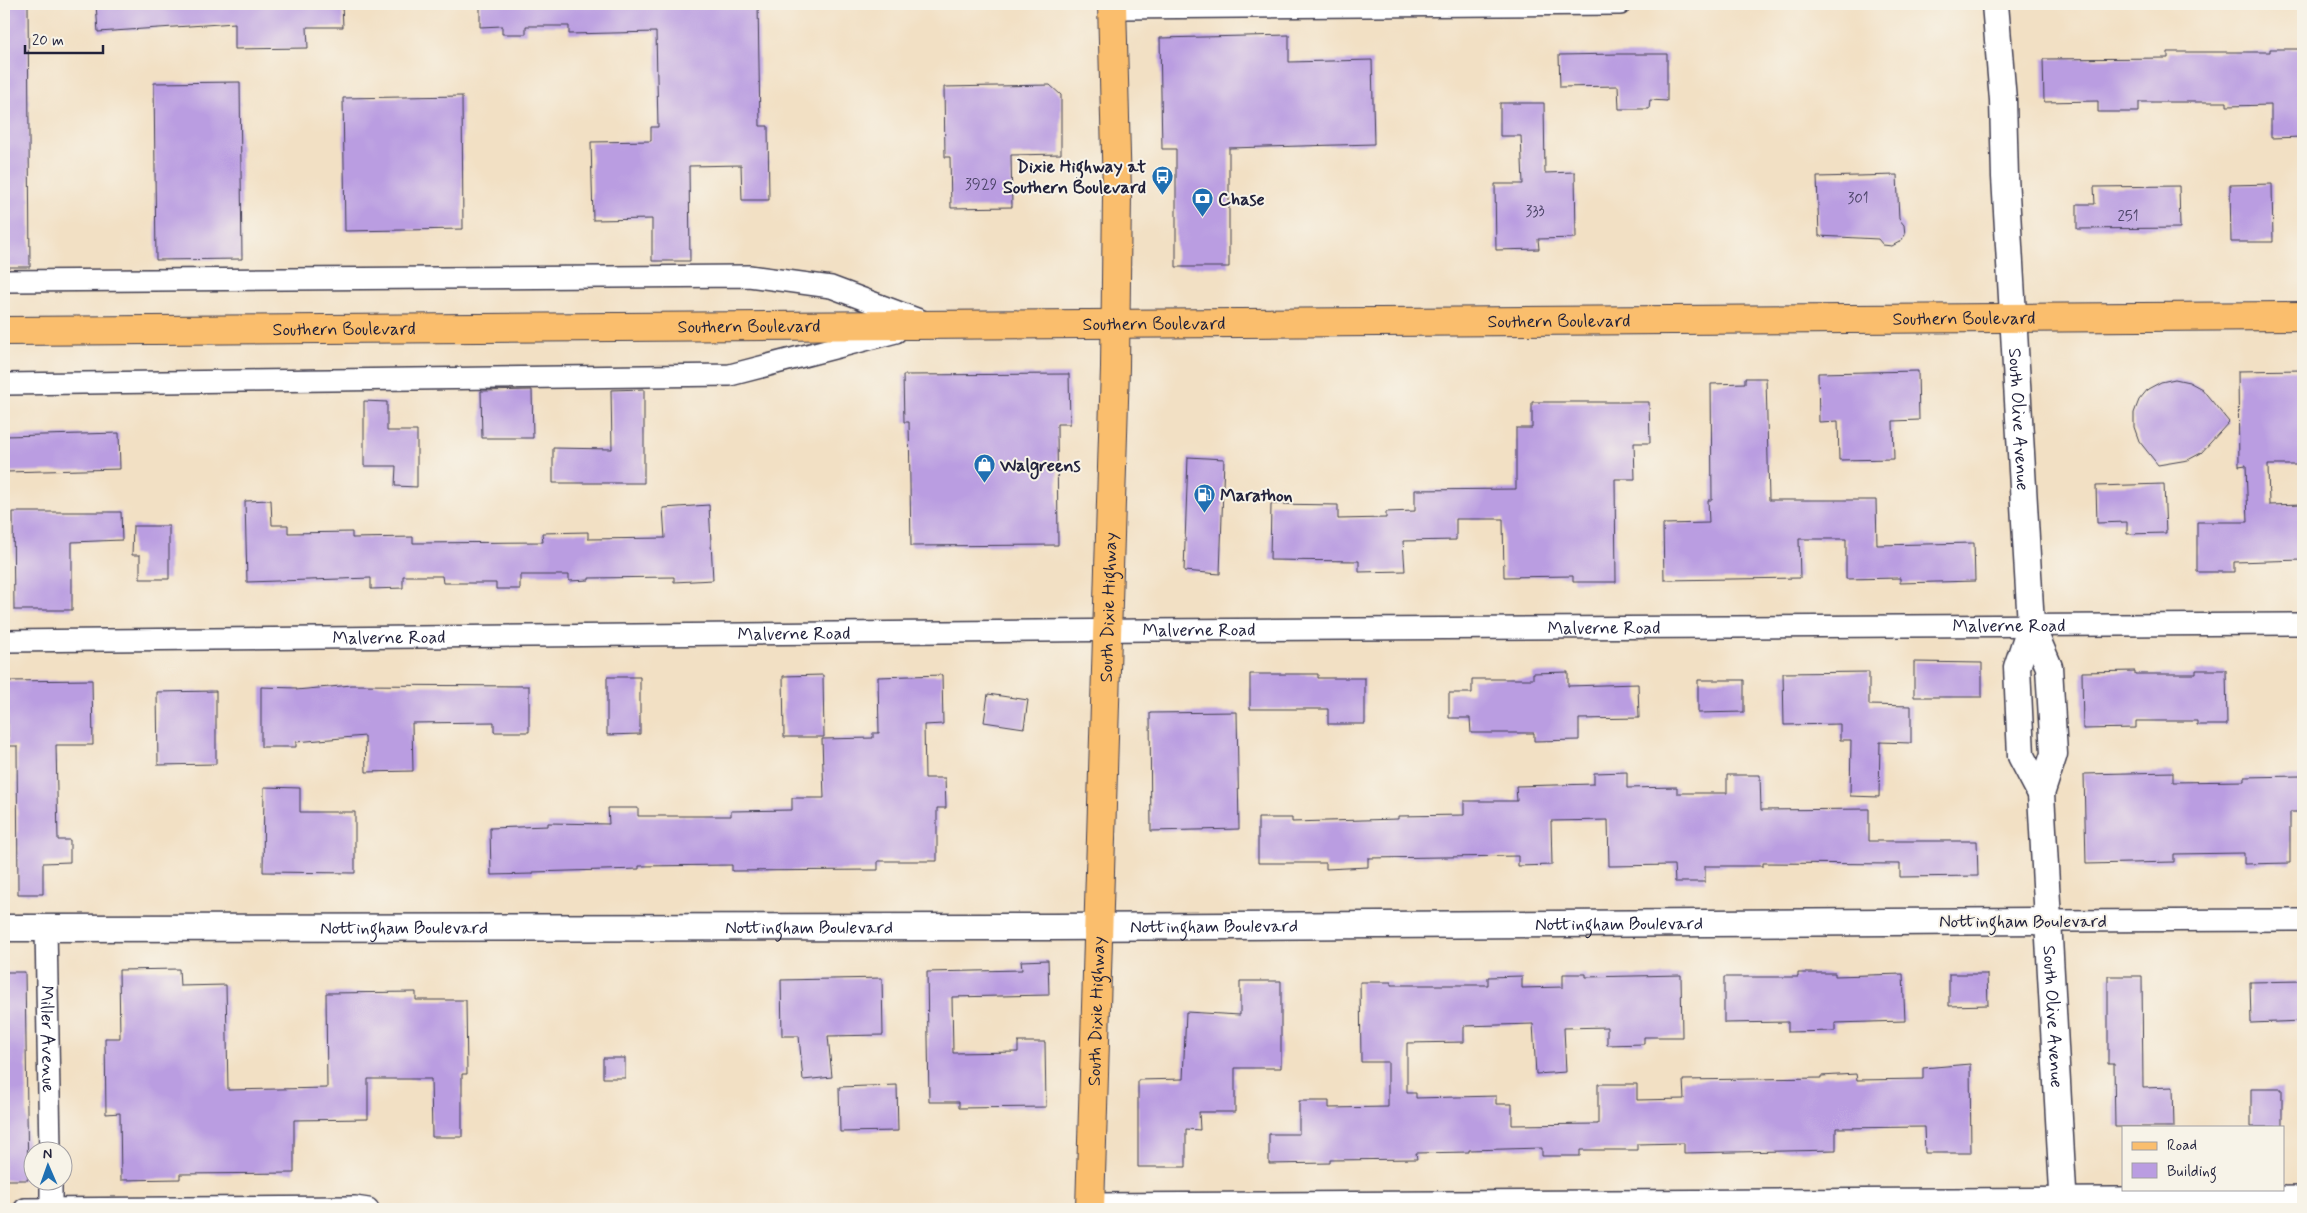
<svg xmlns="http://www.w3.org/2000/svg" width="2307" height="1213" viewBox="0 0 2307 1213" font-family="Mynerve,sans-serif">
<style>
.building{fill:#ba9de1}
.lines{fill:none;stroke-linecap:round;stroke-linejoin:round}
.minor-casing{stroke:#413e50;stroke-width:24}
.tertiary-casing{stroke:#413e50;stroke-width:29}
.primary-casing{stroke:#413e50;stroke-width:30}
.minor{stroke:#fff;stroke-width:21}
.tertiary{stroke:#fff;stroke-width:26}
.primary{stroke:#fabe6d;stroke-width:28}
.labels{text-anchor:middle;stroke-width:4;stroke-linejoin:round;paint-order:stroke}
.number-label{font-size:15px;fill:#484164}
.poi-label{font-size:18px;font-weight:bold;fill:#22223b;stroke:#f7f3e8;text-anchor:start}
.street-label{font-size:18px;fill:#22223b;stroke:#f7f3e8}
</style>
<rect width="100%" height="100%" fill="#f7f3e8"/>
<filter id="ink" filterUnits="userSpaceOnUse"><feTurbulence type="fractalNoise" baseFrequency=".02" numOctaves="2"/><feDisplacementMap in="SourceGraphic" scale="10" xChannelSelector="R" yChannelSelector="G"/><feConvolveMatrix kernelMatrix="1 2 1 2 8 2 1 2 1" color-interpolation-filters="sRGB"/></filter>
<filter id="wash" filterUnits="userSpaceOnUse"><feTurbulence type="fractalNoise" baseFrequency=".0096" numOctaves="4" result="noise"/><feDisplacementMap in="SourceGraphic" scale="20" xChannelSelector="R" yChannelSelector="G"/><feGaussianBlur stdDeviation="1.12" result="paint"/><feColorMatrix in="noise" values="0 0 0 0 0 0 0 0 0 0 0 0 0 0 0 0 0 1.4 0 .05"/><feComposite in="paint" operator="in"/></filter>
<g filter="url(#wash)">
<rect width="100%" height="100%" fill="#f2e0c4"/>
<g id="blocks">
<!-- building -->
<path class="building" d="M 4,4 L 28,4 L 30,267 L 4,267 Z
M 96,4 L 342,4 L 343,27 L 307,27 L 308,48 L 235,49 L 235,23 L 98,32 Z
M 480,4 L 758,4 L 760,126 L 768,126 L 769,200 L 742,200 L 741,165 L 689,166 L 690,261 L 652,261 L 652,219 L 593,220 L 591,142 L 651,141 L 651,127 L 658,127 L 656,32 L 569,34 L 569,26 L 526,26 L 526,34 L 502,34 L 502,26 L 480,27 Z
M 1289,35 L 1289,62 L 1372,60 L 1374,144 L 1229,148 L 1229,267 L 1176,267 L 1176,149 L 1162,149 L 1160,38 Z
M 2270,49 L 2303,49 L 2303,137 L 2271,138 L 2271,105 L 2227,106 L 2227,102 L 2139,102 L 2139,112 L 2098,112 L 2098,101 L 2044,102 L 2043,59 L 2168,58 L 2168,52 L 2270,52 Z
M 1618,54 L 1667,54 L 1667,101 L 1650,100 L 1649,109 L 1619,109 L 1618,86 L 1560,87 L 1559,55 Z
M 240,82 L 242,259 L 156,260 L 154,83 Z
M 1050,85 L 1061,95 L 1061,154 L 1011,155 L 1012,207 L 951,208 L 950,157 L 945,157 L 944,87 Z
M 462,96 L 463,229 L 345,231 L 343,98 Z
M 1500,103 L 1544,103 L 1545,173 L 1575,172 L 1576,238 L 1538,239 L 1539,249 L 1496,250 L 1495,184 L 1523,184 L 1521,136 L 1500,136 Z
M 1897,175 L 1899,219 L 1904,225 L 1905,235 L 1901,241 L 1892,246 L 1883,245 L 1878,239 L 1819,236 L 1817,177 Z
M 2272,184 L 2273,242 L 2231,242 L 2230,185 Z
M 2179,186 L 2180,228 L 2077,229 L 2077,204 L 2095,204 L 2094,187 Z
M 2303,370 L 2303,465 L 2268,465 L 2269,505 L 2303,504 L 2303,560 L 2234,562 L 2234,572 L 2197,572 L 2197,522 L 2248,522 L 2246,465 L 2239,466 L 2238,371 Z
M 1918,371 L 1919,420 L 1893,421 L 1894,459 L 1839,460 L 1838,421 L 1819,422 L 1818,373 Z
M 1069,374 L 1070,424 L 1057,424 L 1058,545 L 911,546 L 909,422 L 904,422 L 903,375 Z
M 1745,378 L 1766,378 L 1769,500 L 1876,500 L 1877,545 L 1974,543 L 1975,581 L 1900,583 L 1900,578 L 1846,579 L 1846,539 L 1799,539 L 1800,578 L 1664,580 L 1663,524 L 1709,523 L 1708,500 L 1712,500 L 1711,384 L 1745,383 Z
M 2175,379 L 2189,382 L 2202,389 L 2229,422 L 2201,453 L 2188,460 L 2158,465 L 2139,441 L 2134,427 L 2134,413 L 2139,400 L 2148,389 L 2161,382 Z
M 644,389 L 644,483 L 553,483 L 553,448 L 612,449 L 611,390 Z
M 532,390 L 533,438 L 482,438 L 481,391 Z
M 364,401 L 387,402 L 387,431 L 417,431 L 417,487 L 395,486 L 396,466 L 364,466 Z
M 1532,402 L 1649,402 L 1650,443 L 1634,443 L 1635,479 L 1615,479 L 1616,582 L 1573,582 L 1573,576 L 1504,577 L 1503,519 L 1456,519 L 1456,540 L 1403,541 L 1405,571 L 1359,572 L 1359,561 L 1270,560 L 1271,504 L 1338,505 L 1338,519 L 1386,518 L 1386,512 L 1415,511 L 1415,490 L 1516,489 L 1516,428 L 1532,428 Z
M 119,433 L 120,469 L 6,472 L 5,436 Z
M 1188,457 L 1224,459 L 1220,574 L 1184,571 Z
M 2164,484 L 2166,533 L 2127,534 L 2127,522 L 2097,523 L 2096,486 Z
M 271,500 L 272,525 L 288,525 L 288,533 L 352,532 L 352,538 L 413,537 L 413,543 L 543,542 L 542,533 L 588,532 L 588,539 L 665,538 L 663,508 L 709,505 L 713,580 L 674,582 L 674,577 L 589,578 L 589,580 L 569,581 L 569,575 L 520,575 L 520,589 L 496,589 L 496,583 L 443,583 L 442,576 L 403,576 L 403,588 L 371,589 L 371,578 L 247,582 L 245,501 Z
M 13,512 L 121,512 L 122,540 L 72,542 L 72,610 L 14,610 Z
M 133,526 L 169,526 L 169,579 L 140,579 L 140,555 L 132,555 Z
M 1914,662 L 1982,663 L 1982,697 L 1914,697 Z
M 2196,670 L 2226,670 L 2227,725 L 2197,725 L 2197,721 L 2136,721 L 2136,728 L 2083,729 L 2082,672 L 2135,671 L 2135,674 L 2196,674 Z
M 1568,672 L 1568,686 L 1638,684 L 1639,718 L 1579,719 L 1579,740 L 1534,741 L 1534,733 L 1471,733 L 1470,718 L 1449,718 L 1449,693 L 1472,693 L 1472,679 L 1533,679 L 1533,673 Z
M 1869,672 L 1869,705 L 1911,706 L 1911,743 L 1880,742 L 1879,797 L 1850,796 L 1851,740 L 1840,740 L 1840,724 L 1784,725 L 1783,673 Z
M 1250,674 L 1318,674 L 1318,678 L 1365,678 L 1365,724 L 1328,724 L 1328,709 L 1250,709 Z
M 823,675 L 824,737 L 784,737 L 783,676 Z
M 942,675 L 943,724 L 924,725 L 925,778 L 945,778 L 946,808 L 937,808 L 937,861 L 878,861 L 878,870 L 732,871 L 732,865 L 639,866 L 639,869 L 533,872 L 533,874 L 491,875 L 490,828 L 548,826 L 548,823 L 609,824 L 608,808 L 638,808 L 638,816 L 731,816 L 731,811 L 792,810 L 792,798 L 824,798 L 822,739 L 873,738 L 873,733 L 879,733 L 878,677 Z
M 607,677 L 640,677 L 640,734 L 607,735 Z
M 92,680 L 93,745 L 56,745 L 58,840 L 70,840 L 70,862 L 43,863 L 43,894 L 18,894 L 17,746 L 8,746 L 7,681 Z
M 1698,680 L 1744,680 L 1744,712 L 1698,713 Z
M 352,685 L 529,686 L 529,732 L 494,732 L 494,722 L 412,723 L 413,771 L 366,772 L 365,736 L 296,742 L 296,747 L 261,747 L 261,687 L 296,688 L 296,690 Z
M 216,691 L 216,764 L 158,765 L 157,692 Z
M 988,694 L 1028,700 L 1024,728 L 984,722 Z
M 1237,712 L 1239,829 L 1151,831 L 1150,713 Z
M 1627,772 L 1627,788 L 1677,787 L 1677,793 L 1727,793 L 1727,775 L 1760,775 L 1761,810 L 1869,809 L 1869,841 L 1977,841 L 1978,876 L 1900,877 L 1900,864 L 1763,863 L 1763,866 L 1705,866 L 1705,882 L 1675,882 L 1674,865 L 1609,866 L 1608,820 L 1551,821 L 1552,865 L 1518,866 L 1518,856 L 1368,858 L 1368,867 L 1326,869 L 1326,863 L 1258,863 L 1258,818 L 1292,818 L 1292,822 L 1398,819 L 1398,816 L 1464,815 L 1464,801 L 1517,801 L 1516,786 L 1594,784 L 1594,773 Z
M 2173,772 L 2173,782 L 2244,781 L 2244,777 L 2301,776 L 2302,812 L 2290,812 L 2290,863 L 2244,864 L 2244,853 L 2174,854 L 2174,862 L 2086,864 L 2084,774 Z
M 264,787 L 300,788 L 300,812 L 355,812 L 355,873 L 263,872 Z
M 1048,960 L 1049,995 L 952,997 L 953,1053 L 1018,1052 L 1018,1042 L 1045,1042 L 1046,1107 L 959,1108 L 959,1102 L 929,1102 L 927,972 L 1022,970 L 1021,961 Z
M 179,969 L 180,986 L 226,985 L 228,1090 L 327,1088 L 326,993 L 416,992 L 416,1000 L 466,1000 L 467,1074 L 462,1074 L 462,1137 L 432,1137 L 431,1079 L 368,1079 L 368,1119 L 294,1120 L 294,1173 L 180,1174 L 180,1179 L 121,1180 L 120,1113 L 106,1114 L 105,1038 L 120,1038 L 119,970 Z
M 4,972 L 25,972 L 28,1180 L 4,1180 Z
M 1798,973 L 1835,973 L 1835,976 L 1903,974 L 1905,1021 L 1835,1023 L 1835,1031 L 1788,1032 L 1788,1022 L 1724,1023 L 1724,977 L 1798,977 Z
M 1563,974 L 1586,974 L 1586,977 L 1681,975 L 1682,1037 L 1644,1037 L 1644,1044 L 1607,1045 L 1607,1027 L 1564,1028 L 1566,1072 L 1536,1074 L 1533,1024 L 1464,1026 L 1464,1042 L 1407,1043 L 1407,1093 L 1416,1093 L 1416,1098 L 1496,1096 L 1496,1104 L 1512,1104 L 1512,1125 L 1598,1124 L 1598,1084 L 1637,1084 L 1637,1100 L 1684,1099 L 1683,1080 L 1821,1078 L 1821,1076 L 1856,1074 L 1857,1080 L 1923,1079 L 1923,1068 L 1970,1064 L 1971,1153 L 1925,1153 L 1924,1127 L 1836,1128 L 1836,1150 L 1684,1153 L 1684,1143 L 1637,1144 L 1637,1150 L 1580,1150 L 1580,1156 L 1542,1156 L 1542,1148 L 1469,1150 L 1469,1152 L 1416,1153 L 1417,1159 L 1330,1160 L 1330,1163 L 1269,1164 L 1269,1134 L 1299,1134 L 1299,1101 L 1329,1101 L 1329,1108 L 1388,1107 L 1388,1062 L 1361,1062 L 1360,982 L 1391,982 L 1391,985 L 1488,985 L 1488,977 L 1522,976 L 1522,988 L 1563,987 Z
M 1949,974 L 1987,974 L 1988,1005 L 1949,1006 Z
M 2108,976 L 2142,976 L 2143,1088 L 2173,1087 L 2174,1127 L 2115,1127 L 2114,1064 L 2108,1064 Z
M 882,978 L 883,1035 L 828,1036 L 832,1077 L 803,1080 L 799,1036 L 782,1036 L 781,980 Z
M 1240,981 L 1281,981 L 1281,1068 L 1235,1068 L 1235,1112 L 1199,1112 L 1200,1130 L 1186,1129 L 1186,1167 L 1138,1167 L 1138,1080 L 1183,1079 L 1186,1012 L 1240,1015 Z
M 2303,981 L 2303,1021 L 2251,1023 L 2250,982 Z
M 603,1058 L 625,1058 L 625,1078 L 603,1078 Z
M 897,1085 L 898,1131 L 840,1132 L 839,1087 Z
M 2251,1089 L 2282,1089 L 2282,1127 L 2251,1127 Z"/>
</g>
</g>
<g filter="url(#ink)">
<use href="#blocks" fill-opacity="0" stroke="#413e50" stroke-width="1"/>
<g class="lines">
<defs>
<g id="minor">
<path d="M 1113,8 L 1620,4"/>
<path d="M 4,281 L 749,276 L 831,287 L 922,321"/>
<path d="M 4,384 L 730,375 L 896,332"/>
<path id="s1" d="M 4,641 L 1148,630 L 2303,624"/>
<path d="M 2049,921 L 2303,920"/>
<path id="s2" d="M 46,928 L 50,1150"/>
<path d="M 51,1180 L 51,1209"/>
<path d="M 1090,1204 L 2303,1197"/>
<path d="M 25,1209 L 355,1207 L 368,1209"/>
</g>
<g id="tertiary">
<path id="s3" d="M 1995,4 L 2003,100 L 2005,177 L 2031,625 L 2049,667 L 2054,754 L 2041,794 L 2064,1209"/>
<path d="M 2031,625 L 2017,667 L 2021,756 L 2041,794"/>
<path id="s4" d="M 4,928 L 1053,927 L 2049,921"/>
</g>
<g id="primary">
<path id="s5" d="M 4,331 L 2303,316"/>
<path id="s6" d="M 1090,1209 L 1115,367 L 1117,193 L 1112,4"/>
</g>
</defs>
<!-- minor casing -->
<use href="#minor" class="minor-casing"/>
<!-- tertiary casing -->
<use href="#tertiary" class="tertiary-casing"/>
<!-- primary casing -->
<use href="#primary" class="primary-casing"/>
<!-- minor -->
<use href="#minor" class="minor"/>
<!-- tertiary -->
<use href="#tertiary" class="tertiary"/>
<!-- primary -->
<use href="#primary" class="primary"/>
</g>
</g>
<!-- icons -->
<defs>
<symbol id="bus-pin" viewBox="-11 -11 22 30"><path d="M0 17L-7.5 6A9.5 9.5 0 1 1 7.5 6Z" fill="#1f6fb2" stroke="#f7f3e8"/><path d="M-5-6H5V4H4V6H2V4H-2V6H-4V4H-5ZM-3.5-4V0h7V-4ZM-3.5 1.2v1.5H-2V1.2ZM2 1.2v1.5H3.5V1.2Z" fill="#fff"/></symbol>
<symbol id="bank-pin" viewBox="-11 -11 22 30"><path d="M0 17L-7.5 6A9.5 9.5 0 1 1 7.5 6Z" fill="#1f6fb2" stroke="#f7f3e8"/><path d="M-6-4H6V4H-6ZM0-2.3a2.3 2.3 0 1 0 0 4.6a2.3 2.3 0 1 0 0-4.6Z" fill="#fff"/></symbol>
<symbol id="shop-pin" viewBox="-11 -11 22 30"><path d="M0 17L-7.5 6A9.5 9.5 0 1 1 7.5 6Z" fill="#1f6fb2" stroke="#f7f3e8"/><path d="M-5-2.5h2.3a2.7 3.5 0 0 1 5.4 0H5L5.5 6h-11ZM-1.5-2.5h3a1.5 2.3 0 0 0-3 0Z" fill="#fff"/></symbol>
<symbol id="fuel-pin" viewBox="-11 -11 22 30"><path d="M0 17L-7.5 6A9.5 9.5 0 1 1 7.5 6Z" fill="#1f6fb2" stroke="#f7f3e8"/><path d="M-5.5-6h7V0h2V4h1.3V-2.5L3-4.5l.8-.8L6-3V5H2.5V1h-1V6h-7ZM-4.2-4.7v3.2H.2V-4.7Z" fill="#fff"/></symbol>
</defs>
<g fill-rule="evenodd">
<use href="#bus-pin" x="1150" y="164" width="25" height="34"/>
<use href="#bank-pin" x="1190" y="186" width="25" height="34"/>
<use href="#shop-pin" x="972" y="452" width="25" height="34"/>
<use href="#fuel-pin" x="1192" y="482" width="25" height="34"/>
</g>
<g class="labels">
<!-- number labels -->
<g class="number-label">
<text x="981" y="189">3929</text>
<text x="1858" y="203">301</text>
<text x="1535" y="216">333</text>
<text x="2128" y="221">251</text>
</g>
<!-- poi labels -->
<g class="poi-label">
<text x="1146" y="172" text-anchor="end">Dixie Highway at<tspan x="1146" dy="21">Southern Boulevard</tspan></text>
<text x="1218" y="205">Chase</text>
<text x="1000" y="471">Walgreens</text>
<text x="1220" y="501">Marathon</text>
</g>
<!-- street labels -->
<g class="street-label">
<text dy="6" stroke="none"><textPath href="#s5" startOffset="1960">Southern Boulevard</textPath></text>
<text dy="6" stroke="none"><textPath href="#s5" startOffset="1555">Southern Boulevard</textPath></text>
<text dy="6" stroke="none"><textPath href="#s5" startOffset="1150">Southern Boulevard</textPath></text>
<text dy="6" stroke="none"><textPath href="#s5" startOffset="745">Southern Boulevard</textPath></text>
<text dy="6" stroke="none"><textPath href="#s5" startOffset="340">Southern Boulevard</textPath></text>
<text dy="6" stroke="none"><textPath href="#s3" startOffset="416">South Olive Avenue</textPath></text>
<text dy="6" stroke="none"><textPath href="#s6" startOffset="602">South Dixie Highway</textPath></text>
<text dy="6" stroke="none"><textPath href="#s1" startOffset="2005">Malverne Road</textPath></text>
<text dy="6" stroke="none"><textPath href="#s1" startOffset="1600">Malverne Road</textPath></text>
<text dy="6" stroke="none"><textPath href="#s1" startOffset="1195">Malverne Road</textPath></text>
<text dy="6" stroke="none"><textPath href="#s1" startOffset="790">Malverne Road</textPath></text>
<text dy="6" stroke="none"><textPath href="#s1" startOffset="385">Malverne Road</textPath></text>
<text x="2023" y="927">Nottingham Boulevard</text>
<text dy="6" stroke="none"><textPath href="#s4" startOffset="1615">Nottingham Boulevard</textPath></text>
<text dy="6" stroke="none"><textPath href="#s4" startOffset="1210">Nottingham Boulevard</textPath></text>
<text dy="6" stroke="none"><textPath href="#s4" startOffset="805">Nottingham Boulevard</textPath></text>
<text dy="6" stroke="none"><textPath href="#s4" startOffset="400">Nottingham Boulevard</textPath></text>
<text dy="6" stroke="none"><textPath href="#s6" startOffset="198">South Dixie Highway</textPath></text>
<text dy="6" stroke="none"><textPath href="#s3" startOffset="1020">South Olive Avenue</textPath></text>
<text dy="6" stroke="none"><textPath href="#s2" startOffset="111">Miller Avenue</textPath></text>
</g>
</g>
<!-- margin -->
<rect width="2307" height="1213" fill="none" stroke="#f7f3e8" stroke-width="20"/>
<!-- legend -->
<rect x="2122" y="1126" width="162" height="65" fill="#f7f3e8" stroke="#a29fa3"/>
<rect x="2132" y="1142" width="25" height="8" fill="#fabe6d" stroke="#a29fa3"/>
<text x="2167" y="1150" font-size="15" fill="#22223b">Road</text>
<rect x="2132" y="1163" width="25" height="15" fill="#ba9de1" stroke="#a29fa3"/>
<text x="2167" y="1176" font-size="15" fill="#22223b">Building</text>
<!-- north arrow -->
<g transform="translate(48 1166) rotate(358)"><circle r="24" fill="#f7f3e8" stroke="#a29fa3"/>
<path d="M0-4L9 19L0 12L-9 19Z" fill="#1f6fb2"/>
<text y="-8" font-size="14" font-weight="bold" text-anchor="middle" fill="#22223b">N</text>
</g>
<!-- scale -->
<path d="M25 45v8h78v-8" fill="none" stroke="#22223b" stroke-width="2.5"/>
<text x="32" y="45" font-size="15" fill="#22223b" stroke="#f7f3e8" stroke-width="4" paint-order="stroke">20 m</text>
</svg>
